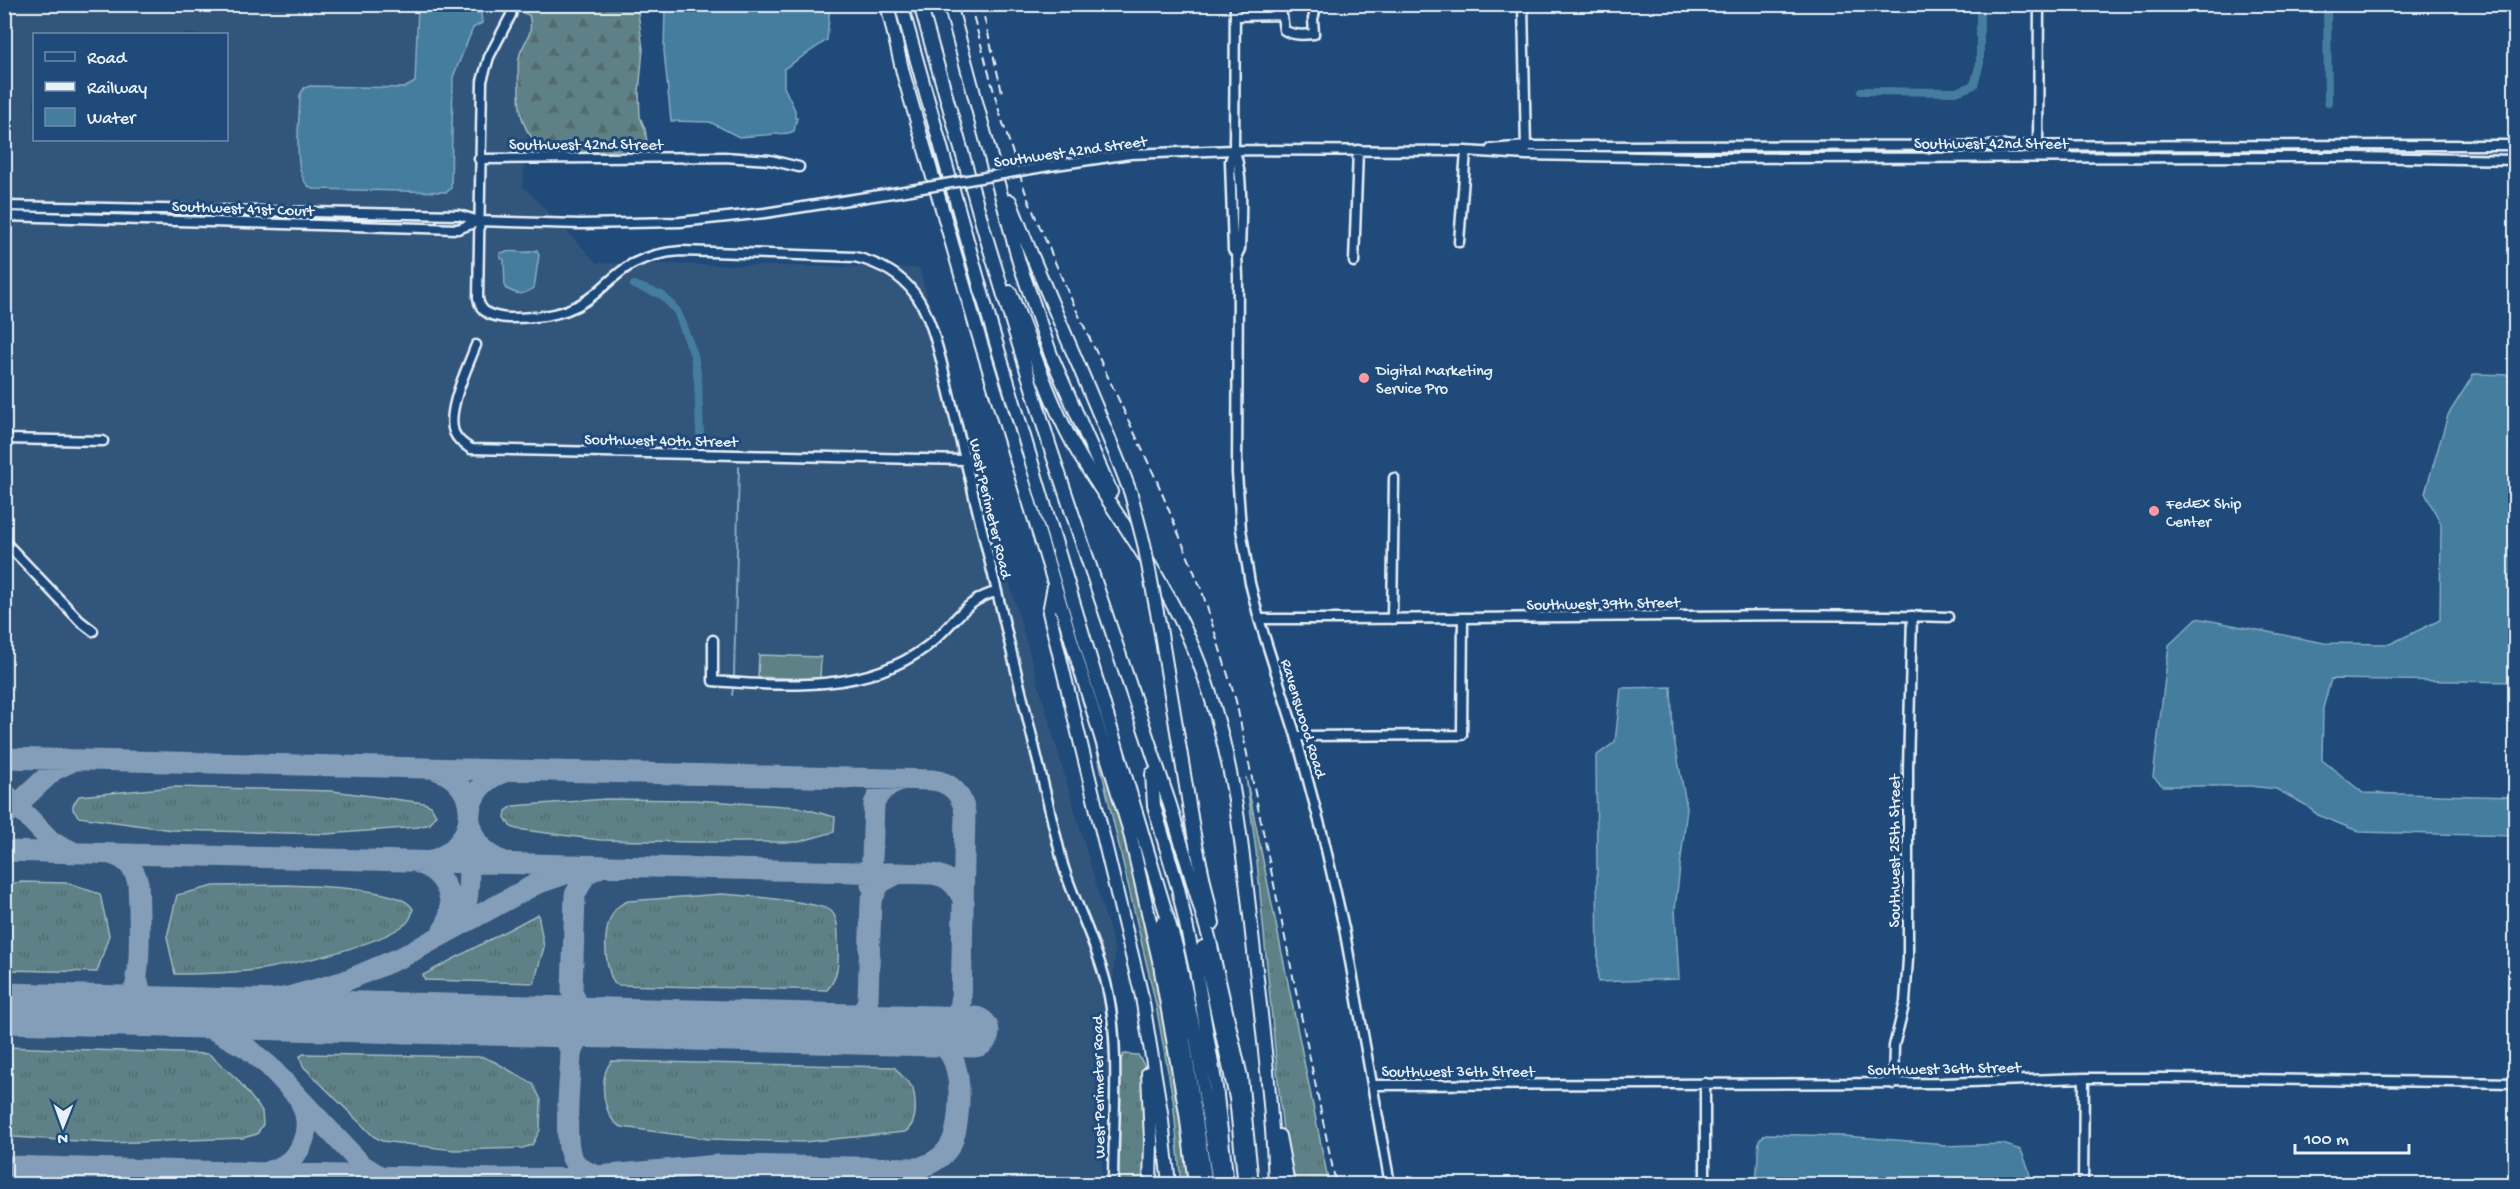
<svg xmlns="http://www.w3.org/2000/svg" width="2520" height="1189" viewBox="0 0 2520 1189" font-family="'Gochi Hand',sans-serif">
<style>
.built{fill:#32547c;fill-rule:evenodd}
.grass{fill:url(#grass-tufts);stroke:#a2b9bf;stroke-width:1.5}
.forest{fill:url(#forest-firs);stroke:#a2b9bf;stroke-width:1.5}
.park{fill:#5d8186;stroke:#a2b9bf;stroke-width:1.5}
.water{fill:#447d9e;stroke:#86abc2;stroke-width:1.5}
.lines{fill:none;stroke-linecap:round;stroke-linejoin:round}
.stream{stroke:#86abc2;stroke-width:2}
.canal{stroke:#447d9e;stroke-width:8}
.taxiway{stroke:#849eb9;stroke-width:21}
.runway{stroke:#849eb9;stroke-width:51}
.minor-casing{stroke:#e8f1f8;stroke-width:13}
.highway-casing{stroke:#e8f1f8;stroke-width:16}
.minor{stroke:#1f4a7a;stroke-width:8}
.highway{stroke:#1f4a7a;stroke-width:12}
.rail{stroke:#e8f1f8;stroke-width:2;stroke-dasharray:9 4.5;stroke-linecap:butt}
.minor-bridge-casing{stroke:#e8f1f8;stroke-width:13;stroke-linecap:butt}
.highway-bridge-casing{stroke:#e8f1f8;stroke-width:16;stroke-linecap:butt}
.minor-bridge{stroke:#1f4a7a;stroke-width:8}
.highway-bridge{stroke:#1f4a7a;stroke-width:12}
.poi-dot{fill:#ff9aa2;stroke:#1f4a7a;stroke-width:2}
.labels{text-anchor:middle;stroke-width:6;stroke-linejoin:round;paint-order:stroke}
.street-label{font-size:16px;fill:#e8f1f8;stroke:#1f4a7a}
.poi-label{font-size:16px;fill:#e8f1f8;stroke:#1f4a7a;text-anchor:start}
</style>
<defs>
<pattern id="grass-tufts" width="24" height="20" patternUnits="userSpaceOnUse" patternTransform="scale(1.5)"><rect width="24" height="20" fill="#5d8186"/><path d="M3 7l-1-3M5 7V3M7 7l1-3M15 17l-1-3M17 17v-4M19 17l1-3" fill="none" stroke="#546a6e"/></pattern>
<pattern id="forest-firs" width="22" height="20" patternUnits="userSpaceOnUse" patternTransform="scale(1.5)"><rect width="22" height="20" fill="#5d8186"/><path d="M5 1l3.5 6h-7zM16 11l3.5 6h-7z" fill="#546a6e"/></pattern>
</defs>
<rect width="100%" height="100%" fill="#1f4a7a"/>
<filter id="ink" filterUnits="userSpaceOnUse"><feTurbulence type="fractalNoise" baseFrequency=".0167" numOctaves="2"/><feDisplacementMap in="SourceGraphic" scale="12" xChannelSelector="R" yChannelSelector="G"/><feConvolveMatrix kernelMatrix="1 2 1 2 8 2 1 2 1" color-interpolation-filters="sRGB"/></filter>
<g filter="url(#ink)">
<!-- built -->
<path class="built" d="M 5,5 L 538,5 L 523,186 L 597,263 L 919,268 L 1115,950 L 1101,1184 L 5,1184 ZM 34,34 L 226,34 L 226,140 L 34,140 Z"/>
<!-- grass -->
<path class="grass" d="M 1092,730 L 1116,793 L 1157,959 L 1192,1184 L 1181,1184 L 1173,1099 L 1155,1000 Z
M 1246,777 L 1329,1184 L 1288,1184 L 1256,851 Z
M 174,787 L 333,791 L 424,803 L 431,806 L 436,815 L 430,824 L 418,827 L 327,834 L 172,830 L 79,817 L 73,810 L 73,805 L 79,796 Z
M 606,799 L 694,800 L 798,807 L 835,817 L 834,832 L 798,842 L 692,842 L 600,840 L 516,829 L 510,826 L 505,817 L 506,811 L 513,806 Z
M 21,882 L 67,883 L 100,894 L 109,935 L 97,972 L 5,970 L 5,885 Z
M 284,885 C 309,886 403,887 413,909 C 412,915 409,922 404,925 C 376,946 298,963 263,969 C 234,973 205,974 175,974 L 167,937 L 177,895 L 214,886 Z
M 721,894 C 739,895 820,902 831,911 C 839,918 838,936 838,946 C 839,961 838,979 827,990 L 618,985 L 614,983 C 602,961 600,910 628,901 Z
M 538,914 L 544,947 L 534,983 L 425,980 L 423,975 Z
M 5,1047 L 209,1054 L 237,1079 L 262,1111 L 263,1124 L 257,1134 L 243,1138 L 110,1143 L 13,1137 L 5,1134 Z
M 304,1054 L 483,1057 L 495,1062 L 533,1084 L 541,1100 L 540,1130 L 532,1145 L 523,1148 L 454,1150 L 382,1141 L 373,1136 L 303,1066 L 300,1056 Z
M 1124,1054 L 1138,1055 L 1144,1065 L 1147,1148 L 1144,1184 L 1119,1184 L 1117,1068 Z
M 612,1061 L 894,1067 L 913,1088 C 916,1102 918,1123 905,1132 L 803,1142 L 709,1139 L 622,1127 C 603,1121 597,1075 612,1061 Z"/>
<!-- forest -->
<path class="forest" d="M 519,5 L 637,5 L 643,49 L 639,92 L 640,117 L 645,129 L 647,142 L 643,146 C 586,154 518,173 519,91 C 519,81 517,69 519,58 C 522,41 535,37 529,15 L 518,11 Z"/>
<!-- park -->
<path class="park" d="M 759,655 L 821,657 L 820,679 L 758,677 Z"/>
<!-- water -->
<path class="water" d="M 418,5 L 468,6 L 475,13 L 481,13 L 482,23 L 473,28 L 453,77 L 451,188 L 447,192 L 313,189 C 290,180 300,118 300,95 L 304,88 L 310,86 L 404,88 L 415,82 Z
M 665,5 L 830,5 L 827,40 L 784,69 L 784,87 L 795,110 L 795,118 L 797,118 L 794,131 L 789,133 L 739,137 L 710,122 L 671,121 L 664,51 Z
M 537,250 L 539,255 L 534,288 C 522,296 518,295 505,288 L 504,260 L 500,257 L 500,253 C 512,248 525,256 537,250 Z
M 2474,374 L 2515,375 L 2515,433 L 2509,450 L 2516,462 L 2515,682 L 2331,679 L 2323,708 L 2322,760 L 2363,793 L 2515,797 L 2515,836 L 2360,832 L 2318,815 L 2304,804 L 2276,789 L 2250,786 L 2163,786 L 2153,777 L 2169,645 L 2197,618 L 2324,643 L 2390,644 L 2440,620 L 2441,524 L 2425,493 L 2448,415 Z
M 1671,687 L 1673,734 L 1687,808 L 1675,909 L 1679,979 L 1598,982 L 1596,756 L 1615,742 L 1621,688 Z
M 1766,1134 L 1843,1136 L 1935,1143 L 1942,1146 L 2003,1144 L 2021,1150 L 2029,1170 L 2031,1184 L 1756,1184 L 1759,1140 Z"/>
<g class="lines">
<!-- stream -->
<path class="stream" d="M 734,676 L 739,467
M 732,695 L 733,688"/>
<!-- canal -->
<path class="canal" d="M 2327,4 L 2328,102
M 1861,91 L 1956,92 L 1974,85 L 1980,63 L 1980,4
M 634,285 L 662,295 L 677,311 L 694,355 L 698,380 L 700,434"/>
<!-- taxiway -->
<path class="taxiway" d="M 4,758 L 932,780 C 951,782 962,794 965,813 L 961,1005 C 949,1032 926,1029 900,1030
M 4,792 L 51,841 L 73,852
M 4,817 L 54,770 L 73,761
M 4,851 L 932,874 C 949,876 958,886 964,902
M 430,861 C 479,847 484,784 434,769
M 416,862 C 446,872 461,904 442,932
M 505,862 C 456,846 459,783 508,771
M 599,868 L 586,874 L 575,895 L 572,991 L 579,1008 L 587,1016 L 598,1021 L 618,1023
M 871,885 L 874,804 C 879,791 888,784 901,780
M 453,928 C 473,908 468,877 469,850
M 136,976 L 142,996 L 161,1012
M 106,1011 C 117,1006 127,1003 133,992 C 142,975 139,905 138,883 C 134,867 126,858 110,854
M 165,1012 L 205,1025 L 247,1048 L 269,1066 L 362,1165 L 378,1175
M 196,1013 L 288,997 L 345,981 L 402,957 L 536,884 L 574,871
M 535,1021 C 554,1027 567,1033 571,1055
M 832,1028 C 850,1025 863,1018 868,999 L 871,901 L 880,883 L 899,873
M 4,1166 L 498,1179 L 587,1177 L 718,1165 L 918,1168 C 954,1158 958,1133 959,1100 C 960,1066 952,1038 913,1032
M 269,1171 C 301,1163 315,1130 300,1101
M 598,1176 C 588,1173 577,1168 572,1158 C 563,1140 570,1078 571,1055 C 576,1033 590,1026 611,1024
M 711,1184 L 723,1173 L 737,1167"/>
<!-- runway -->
<path class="runway" d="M 4,1008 L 974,1032"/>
<defs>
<path id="minor" d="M 513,4 L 511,15 L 489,57 L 482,81 L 478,298 C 480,314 494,317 509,318 C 541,318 571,315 596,293 C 608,283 618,272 632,264 C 648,256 664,252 681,251 L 855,257 C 914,272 927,306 941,360 L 1063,865 C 1076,907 1097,944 1107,987 C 1121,1047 1113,1122 1113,1184
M 1235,4 L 1234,150 L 1230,161 L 1233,250 L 1237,255 L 1238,276 L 1237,473 L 1241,529 L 1250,583 L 1259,619 L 1296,736 L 1323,836 L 1344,928 L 1390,1184
M 1523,4 L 1526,149
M 1235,16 L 1282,15 L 1284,30 C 1294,36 1303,35 1314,34 L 1313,19 L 1317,4
M 2038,146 L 2039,4
M 1491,149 L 1526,146 L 2516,145
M 1234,150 C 1244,172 1241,223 1240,249 L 1237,255
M 479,159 L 724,157 L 770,160 L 799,167
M 1049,166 L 1130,154 L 1234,150 L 1466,151 L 1526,155 L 1694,158 L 2356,157 L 2516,160
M 4,206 L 459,215 L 479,221 L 580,224 L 680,222 L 765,213 L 905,191
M 4,216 L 458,229 L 479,221
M 1459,242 L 1466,151
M 1354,262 L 1358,150
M 476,345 C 468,366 446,411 454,432 C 458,441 464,444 471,449 L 965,460
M 4,439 L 103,441
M 4,541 L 80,621 L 93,631
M 1259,619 C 1489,620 1718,612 1948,617
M 1392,619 L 1394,478
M 713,640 L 713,681 C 785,686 865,693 926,647 C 951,629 965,598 997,592
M 1296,736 L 1462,735 L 1463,618
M 1705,1083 L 1705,1184
M 1893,1084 L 1894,1046 L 1905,1002 L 1908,959 L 1908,768 L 1912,616
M 1372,1085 L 1942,1083 L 2084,1078 L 2169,1078 L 2516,1083
M 2083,1184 L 2084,1078"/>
<path id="highway" d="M 887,4 L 903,73 L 976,327 L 1129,829 L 1160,965 L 1186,1113 L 1195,1184
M 901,4 L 992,329 L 1177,950 L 1196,1039 L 1219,1184
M 920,4 L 984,230 L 1050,447 L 1170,805 L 1209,937 L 1241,1077 L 1252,1184
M 950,4 L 1019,262 L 1051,355 L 1111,492
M 1010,201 C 1048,300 1094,395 1131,494
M 1010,292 C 1033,347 1050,406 1081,458 C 1119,520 1167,582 1194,650 C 1233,744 1242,843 1253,943 C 1262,1023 1272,1104 1275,1184
M 1054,586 L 1049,612 L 1142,997 L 1161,1112 L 1169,1184
M 1160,628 L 1194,835 L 1213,923
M 1152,774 L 1154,806 L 1178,888 L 1196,970 L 1216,1087 L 1227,1184
M 1162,923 L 1181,1022 L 1206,1184
M 1203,947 L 1236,1098 L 1244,1177
M 1148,1073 L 1151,1141 L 1150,1184
M 1279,1136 L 1288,1184"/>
</defs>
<!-- minor casing -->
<use href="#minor" class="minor-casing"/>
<!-- highway casing -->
<use href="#highway" class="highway-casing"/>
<!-- minor -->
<use href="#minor" class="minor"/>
<!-- highway -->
<use href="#highway" class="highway"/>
<!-- rail -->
<path class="rail" d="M 970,4 L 1000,114 L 1027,197 L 1067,290 L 1157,481 L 1202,591 L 1236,701 L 1336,1184
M 981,4 L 1002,92"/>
<defs>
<path id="minor-bridge" d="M 905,191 L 1049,166"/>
<path id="highway-bridge" d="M 1131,494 L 1144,544 L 1160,628"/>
</defs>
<!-- minor-bridge casing -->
<use href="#minor-bridge" class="minor-bridge-casing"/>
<!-- highway-bridge casing -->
<use href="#highway-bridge" class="highway-bridge-casing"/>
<!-- minor-bridge -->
<use href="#minor-bridge" class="minor-bridge"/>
<!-- highway-bridge -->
<use href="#highway-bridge" class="highway-bridge"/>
</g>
</g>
<!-- markers -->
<g class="poi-dot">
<circle cx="1364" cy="378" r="6"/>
<circle cx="2154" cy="511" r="6"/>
</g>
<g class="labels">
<!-- street labels -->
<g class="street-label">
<text x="1991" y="148">Southwest 42nd Street</text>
<text x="586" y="149">Southwest 42nd Street</text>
<text transform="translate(1070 150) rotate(-8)" y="6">Southwest 42nd Street</text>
<text transform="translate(243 207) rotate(2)" y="6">Southwest 41st Court</text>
<text transform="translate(661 439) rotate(1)" y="6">Southwest 40th Street</text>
<text transform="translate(992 508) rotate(77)" y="6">West Perimeter Road</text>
<text transform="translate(1603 602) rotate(-1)" y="6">Southwest 39th Street</text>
<text transform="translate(1305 718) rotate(73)" y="6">Ravenswood Road</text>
<text transform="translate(1893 851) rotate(-90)" y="6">Southwest 25th Street</text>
<text transform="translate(1944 1067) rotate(-1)" y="6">Southwest 36th Street</text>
<text x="1458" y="1076">Southwest 36th Street</text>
<text transform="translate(1097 1087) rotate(-91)" y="6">West Perimeter Road</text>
</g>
<!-- poi labels -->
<g class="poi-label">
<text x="1376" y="375">Digital Marketing<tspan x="1376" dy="18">Service Pro</tspan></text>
<text x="2166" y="508">FedEx Ship<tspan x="2166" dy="18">Center</tspan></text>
</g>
</g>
<!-- margin -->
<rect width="2520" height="1189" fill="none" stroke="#1f4a7a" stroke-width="24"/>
<rect x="12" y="12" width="2496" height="1165" fill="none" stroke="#e8f1f8" stroke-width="2" filter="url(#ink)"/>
<!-- legend -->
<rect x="33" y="33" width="195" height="108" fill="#1f4a7a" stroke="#6f8dac" stroke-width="1.5"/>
<rect x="45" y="52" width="30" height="9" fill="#1f4a7a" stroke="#6f8dac" stroke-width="1.5"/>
<text x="87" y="63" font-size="18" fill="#e8f1f8">Road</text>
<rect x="45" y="82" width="30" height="9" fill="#e8f1f8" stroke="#6f8dac" stroke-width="1.5"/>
<text x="87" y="93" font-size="18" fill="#e8f1f8">Railway</text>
<rect x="45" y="108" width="30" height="18" fill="#447d9e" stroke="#6f8dac" stroke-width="1.5"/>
<text x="87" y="123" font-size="18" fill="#e8f1f8">Water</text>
<!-- north arrow -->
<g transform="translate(63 1126) rotate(181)" stroke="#1f4a7a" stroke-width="4.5" paint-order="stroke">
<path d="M0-4.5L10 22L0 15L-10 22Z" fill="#e8f1f8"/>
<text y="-9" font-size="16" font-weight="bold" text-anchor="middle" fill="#e8f1f8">N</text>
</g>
<!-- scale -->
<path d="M2295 1144v9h114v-9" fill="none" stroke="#e8f1f8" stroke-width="3"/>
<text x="2304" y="1144" font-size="18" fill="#e8f1f8" stroke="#1f4a7a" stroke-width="4.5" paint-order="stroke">100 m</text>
</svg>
